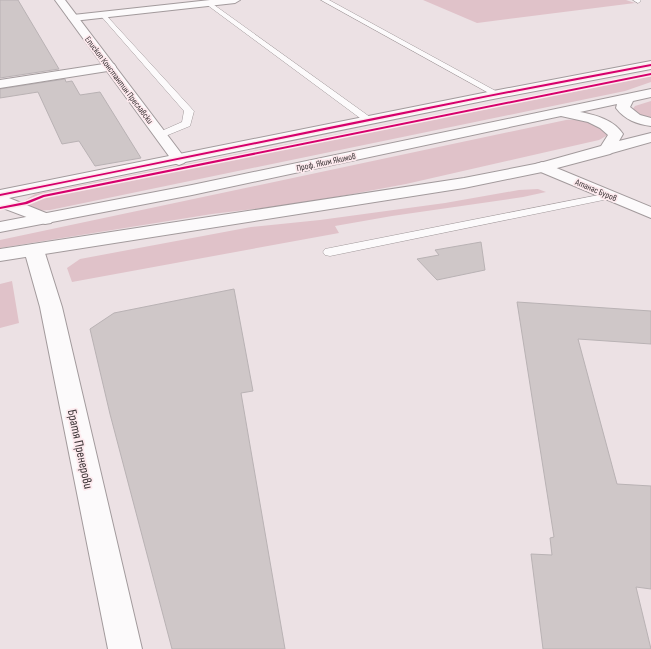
<svg xmlns="http://www.w3.org/2000/svg" width="651" height="649" viewBox="0 0 651 649" font-family="'Sofia Sans Condensed',sans-serif">
<style>
.green{fill:#e0c2c9}
.building{fill:#cfc7c8;stroke:#b9b2b4}
.lines{fill:none;stroke-linecap:round;stroke-linejoin:round}
.service-casing{stroke:#a29a9c;stroke-width:1}
.minor-casing{stroke:#a29a9c;stroke-width:2}
.tertiary-casing{stroke:#a29a9c;stroke-width:2}
.trunk-casing{stroke:#a29a9c;stroke-width:2}
.service{fill:#fcfafb;fill-rule:evenodd}
.minor{fill:#fcfafb;fill-rule:evenodd}
.tertiary{fill:#fcfafb;fill-rule:evenodd}
.trunk{fill:#fcfafb;fill-rule:evenodd}
.cycleway-casing{stroke:#fdeaee;stroke-width:3}
.cycleway{fill:#d6006c;fill-rule:evenodd}
.labels{text-anchor:middle;stroke-width:3.5;stroke-linejoin:round;paint-order:stroke}
.far-street-label{font-size:9px;fill:#3d3537;stroke:#fdeaee}
.near-street-label{font-size:13px;fill:#3d3537;stroke:#fdeaee}
</style>
<rect width="100%" height="100%" fill="#ece1e4"/>
<!-- green -->
<path class="green" d="M 423,0 L 626,0 L 635,3 L 477,23 Z
M 651,72 L 43,194 L 24,201 L 35,194 Z
M 651,76 L 651,82 L 625,91 L 50,210 L 33,211 L 27,209 L 31,202 L 46,197 Z
M 651,101 L 651,119 L 638,115 L 632,110 L 635,106 Z
M 566,120 C 587,118 593,121 608,135 L 599,140 L 406,184 L 304,203 L 212,214 L 0,248 L 0,240 Z
M 538,189 L 546,192 L 523,197 L 392,216 L 335,226 L 339,233 L 72,282 L 67,268 L 80,259 L 251,227 L 320,220 L 445,203 L 519,190 Z
M 12,281 L 19,323 L 0,328 L 0,284 Z"/>
<!-- building -->
<path class="building" d="M 0,0 L 18,0 L 59,69 L 0,78 Z
M 65,79 L 66,82 L 72,81 L 80,95 L 100,92 L 141,158 L 95,166 L 79,141 L 62,144 L 38,92 L 0,98 L 0,89 Z
M 481,242 L 485,270 L 437,280 L 417,259 L 439,255 L 435,250 Z
M 234,289 L 253,391 L 241,393 L 285,649 L 172,649 L 110,414 L 90,329 L 114,313 Z
M 517,302 L 651,311 L 651,344 L 578,339 L 617,484 L 651,486 L 651,589 L 636,587 L 651,649 L 543,649 L 531,554 L 552,555 L 550,538 L 554,537 Z"/>
<g class="lines">
<defs>
<path id="service" d="M 321,0 L 329,0 L 503,95 L 502,97 L 496,97 Z
M 633,0 L 640,0 L 641,1 L 638,3 Z
M 206,2 L 210,2 L 370,117 L 372,119 L 370,121 L 364,121 L 206,4 Z
M 101,14 L 105,14 L 192,109 L 194,111 L 190,126 L 163,137 L 157,137 L 155,135 L 157,133 L 182,122 L 184,111 L 101,16 Z
M 609,193 L 613,194 L 615,196 L 613,198 L 330,256 L 325,255 L 323,252 L 325,249 L 330,248 Z"/>
<path id="minor" d="M 210,0 L 240,0 L 235,3 L 73,21 L 68,18 L 73,15 Z
M 651,61 L 651,69 L 488,100 L 9,198 L 51,215 L 54,219 L 51,223 L 45,224 L 0,207 L 0,190 L 488,92 Z
M 110,63 L 114,64 L 116,67 L 114,70 L 0,88 L 0,80 Z
M 542,162 L 651,207 L 651,218 L 536,170 L 534,167 L 536,164 Z
M 34,244 L 41,246 L 44,250 L 62,307 L 142,649 L 108,649 L 40,307 L 24,250 L 27,246 Z"/>
<path id="tertiary" d="M 55,0 L 65,0 L 184,157 L 187,160 L 184,163 L 179,165 L 174,163 Z"/>
<path id="trunk" d="M 651,89 L 651,97 L 633,101 L 630,107 L 640,115 L 651,118 L 651,126 C 637,124 625,120 616,108 L 617,104 L 580,112 C 596,115 614,120 623,134 L 619,141 L 651,133 L 651,142 L 612,153 L 610,154 L 542,172 L 464,188 L 0,261 L 0,249 L 464,178 L 540,163 L 601,146 L 608,135 L 600,128 L 588,122 L 561,116 L 192,195 L 0,232 L 0,222 L 192,185 Z"/>
</defs>
<!-- service casing -->
<use href="#service" class="service-casing"/>
<!-- minor casing -->
<use href="#minor" class="minor-casing"/>
<!-- tertiary casing -->
<use href="#tertiary" class="tertiary-casing"/>
<!-- trunk casing -->
<use href="#trunk" class="trunk-casing"/>
<!-- service -->
<use href="#service" class="service"/>
<!-- minor -->
<use href="#minor" class="minor"/>
<!-- tertiary -->
<use href="#tertiary" class="tertiary"/>
<!-- trunk -->
<use href="#trunk" class="trunk"/>
<defs>
<path id="cycleway" d="M 651,64 L 651,66 L 488,97 L 0,196 L 0,194 C 217,151 433,104 651,64 Z
M 651,73 L 651,75 L 44,197 L 27,204 L 0,209 L 0,207 L 25,202 L 43,195 Z"/>
</defs>
<!-- cycleway casing -->
<use href="#cycleway" class="cycleway-casing"/>
<!-- cycleway -->
<use href="#cycleway" class="cycleway"/>
</g>
<g class="labels">
<!-- far-street labels -->
<g class="far-street-label">
<text transform="translate(119 80) rotate(53)" y="3">Епископ Константин Преславски</text>
<text transform="translate(326 162) rotate(-12)" y="3">Проф. Яким Якимов</text>
<text transform="translate(596 190) rotate(23)" y="3">Атанас Буров</text>
</g>
<!-- near-street labels -->
<g class="near-street-label">
<text transform="translate(81 449) rotate(78)" y="5">Братя Пренерови</text>
</g>
</g>
</svg>
